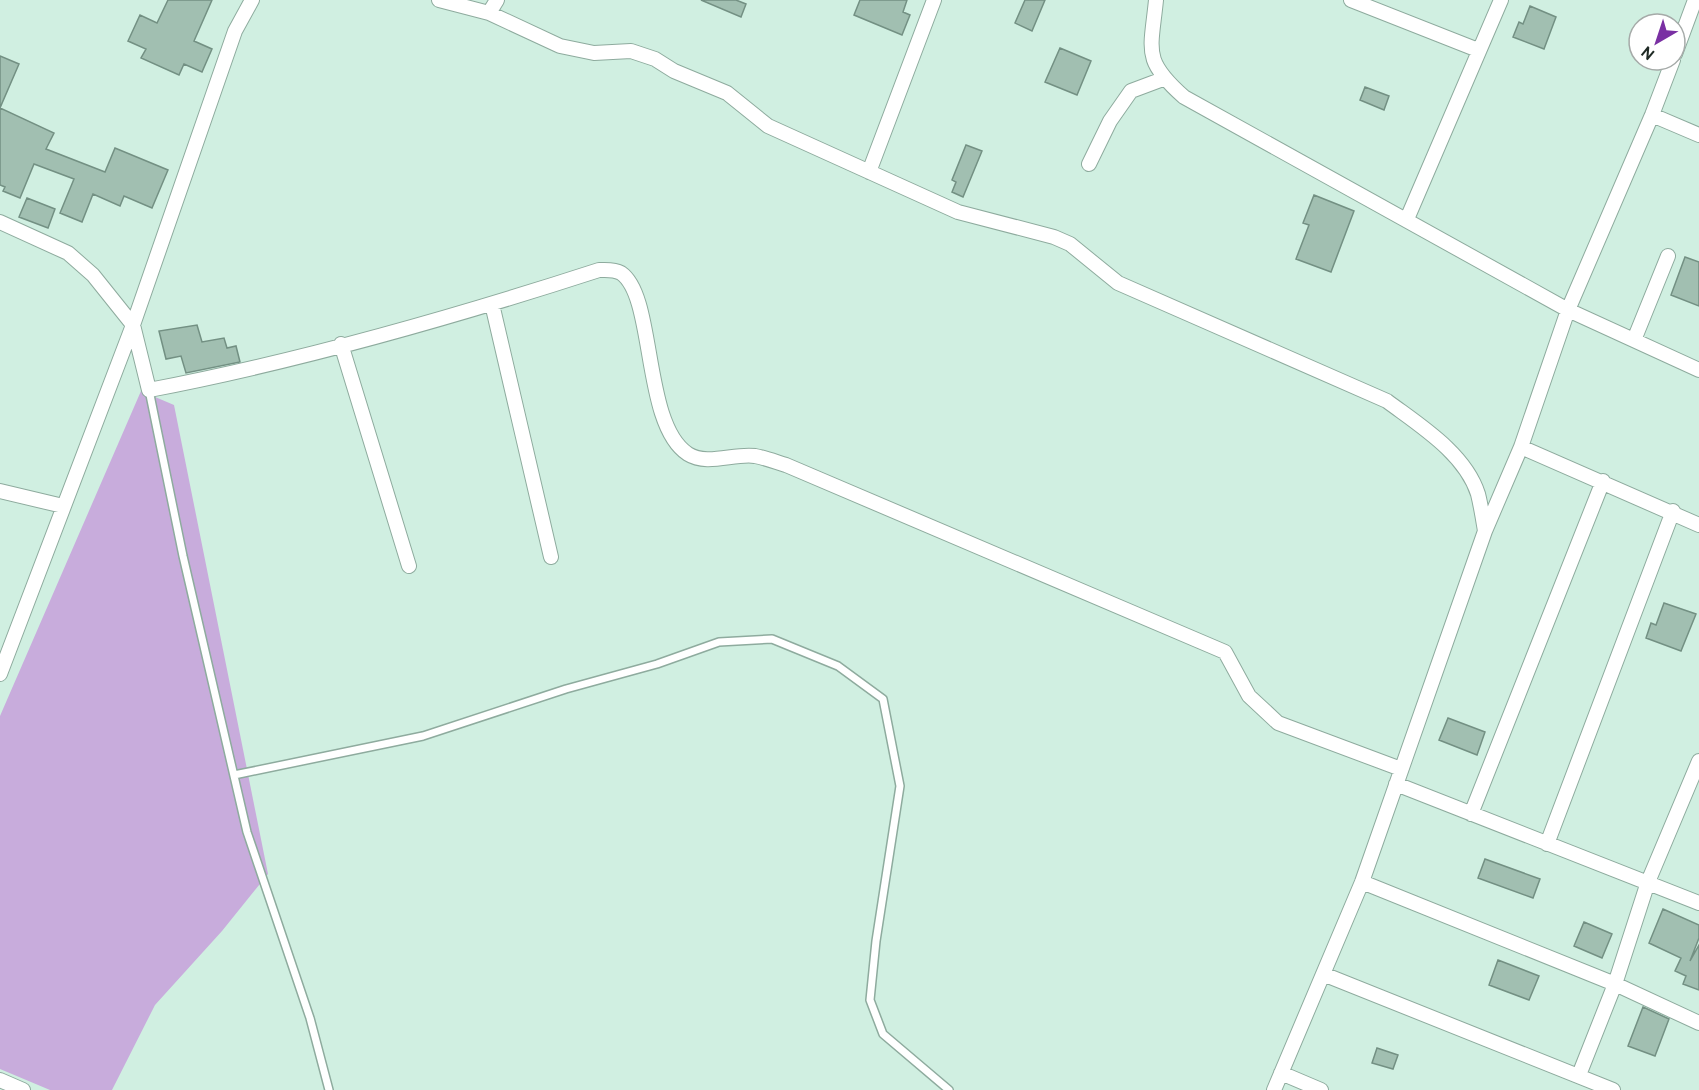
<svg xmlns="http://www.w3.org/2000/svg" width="1699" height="1090" viewBox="0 0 1699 1090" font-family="Overpass,sans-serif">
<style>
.green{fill:#c8acdc}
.building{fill:#a1bfb1;stroke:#739083;stroke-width:1.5}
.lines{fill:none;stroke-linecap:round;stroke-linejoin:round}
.lane-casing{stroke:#8eab9e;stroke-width:10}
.street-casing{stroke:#8eab9e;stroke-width:16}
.lane{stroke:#fff;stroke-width:7}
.street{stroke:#fff;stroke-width:14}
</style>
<rect width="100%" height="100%" fill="#d0efe1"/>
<!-- green -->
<path class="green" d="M 141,391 L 174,405 L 268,874 L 222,931 L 155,1005 L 112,1090 L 50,1090 L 0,1069 L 0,716 Z"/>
<!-- building -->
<path class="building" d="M 168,0 L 212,0 L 194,41 L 212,49 L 202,72 L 184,64 L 179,75 L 141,58 L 146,49 L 128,41 L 140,15 L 157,23 Z
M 701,0 L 736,0 L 746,4 L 741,17 Z
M 860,0 L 907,0 L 903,12 L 910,15 L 902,35 L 854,15 Z
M 1025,0 L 1045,0 L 1032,31 L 1015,23 Z
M 1530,6 L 1556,17 L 1544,49 L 1513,37 L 1519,22 L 1523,24 Z
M 1060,48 L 1091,61 L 1077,95 L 1045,82 Z
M 0,56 L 19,64 L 0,108 Z
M 1365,87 L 1389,96 L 1384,110 L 1360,100 Z
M 0,108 L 54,133 L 46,149 L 105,172 L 115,148 L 168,170 L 152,208 L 124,196 L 120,206 L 93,194 L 82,222 L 60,213 L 74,179 L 34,164 L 20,198 L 3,191 L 5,187 L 0,185 Z
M 966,145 L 982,151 L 963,197 L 952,192 L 956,182 L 952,180 Z
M 1314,195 L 1354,211 L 1331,272 L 1296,259 L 1309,225 L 1303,223 Z
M 27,198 L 55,209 L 48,228 L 19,217 Z
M 1685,257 L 1699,262 L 1699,306 L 1671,295 Z
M 197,325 L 202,342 L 224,338 L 227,348 L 236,346 L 240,362 L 186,373 L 181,356 L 166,359 L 159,331 Z
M 1664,603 L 1696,614 L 1681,651 L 1646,638 L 1651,623 L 1656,625 Z
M 1448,718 L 1485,732 L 1477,755 L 1439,740 Z
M 1485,859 L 1540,879 L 1533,898 L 1478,878 Z
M 1663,909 L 1699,925 L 1699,938 L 1690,961 L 1699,945 L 1699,990 L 1683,984 L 1686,976 L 1675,971 L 1681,958 L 1649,943 Z
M 1584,922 L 1612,934 L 1602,958 L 1574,946 Z
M 1498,960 L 1539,976 L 1529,1000 L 1489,985 Z
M 1643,1007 L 1669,1019 L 1655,1056 L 1628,1046 Z
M 1377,1048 L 1398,1055 L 1393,1069 L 1372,1063 Z"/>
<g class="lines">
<defs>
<path id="lane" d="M 149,390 L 183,556 L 247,832 L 310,1018 L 329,1090
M 234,775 L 423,736 L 566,689 L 657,664 L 719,642 L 772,639 L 838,666 L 883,699 L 900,786 L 876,941 L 870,1000 L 883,1034 L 949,1090"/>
<path id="street" d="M 439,0 L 489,13 L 497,0
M 1156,0 C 1151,51 1142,60 1184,97 L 1568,310 L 1699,370
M 1351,0 L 1478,50
M 489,13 L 560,46 L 594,53 L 631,51 L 655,59 L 674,71 L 727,93 L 768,126 L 958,212 L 1054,237 L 1070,244 L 1118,283 L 1387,401 C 1419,425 1465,453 1478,494 C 1481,506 1483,519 1485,531
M 1675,54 L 1695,0
M 1652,115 L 1699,135
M 1089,164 L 1110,121 L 1131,91 L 1163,79
M 869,172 L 934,0
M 1407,219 L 1501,0
M 0,222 L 68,253 L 93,275 L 133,325 L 149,390 C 301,361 451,318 599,270 C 606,270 614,269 621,273 C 656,297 642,424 688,454 C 707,466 734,453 755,456 C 766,458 776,462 786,465 L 1225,652 L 1249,696 L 1278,723 L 1401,769
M 492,304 L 551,557
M 1634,340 L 1668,256
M 341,344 L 409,566
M 1521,447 L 1699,525
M 0,491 L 63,506
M 0,674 L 133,325 L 235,31 L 252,0
M 1396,784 L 1699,903
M 1471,814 L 1603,481
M 1547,844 L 1673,511
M 1362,882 L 1615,984 L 1699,1023
M 1323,974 L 1613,1090
M 1281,1073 L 1321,1090
M 1579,1075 L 1615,984 L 1648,882 L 1699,761
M 0,1080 L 23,1090
M 1274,1090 L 1362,882 L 1485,531 L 1521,447 L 1568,310 L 1652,115 L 1673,60"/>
</defs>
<!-- lane casing -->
<use href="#lane" class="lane-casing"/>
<!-- street casing -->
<use href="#street" class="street-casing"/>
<!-- lane -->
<use href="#lane" class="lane"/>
<!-- street -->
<use href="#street" class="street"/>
</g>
<!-- north arrow -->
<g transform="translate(1657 42) rotate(219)"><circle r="28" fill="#ffffff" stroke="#a5aaa8" stroke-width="1.5"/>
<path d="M0-4.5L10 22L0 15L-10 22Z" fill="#7a30a3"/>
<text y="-9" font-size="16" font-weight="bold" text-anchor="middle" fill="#1f2a25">N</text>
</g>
</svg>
